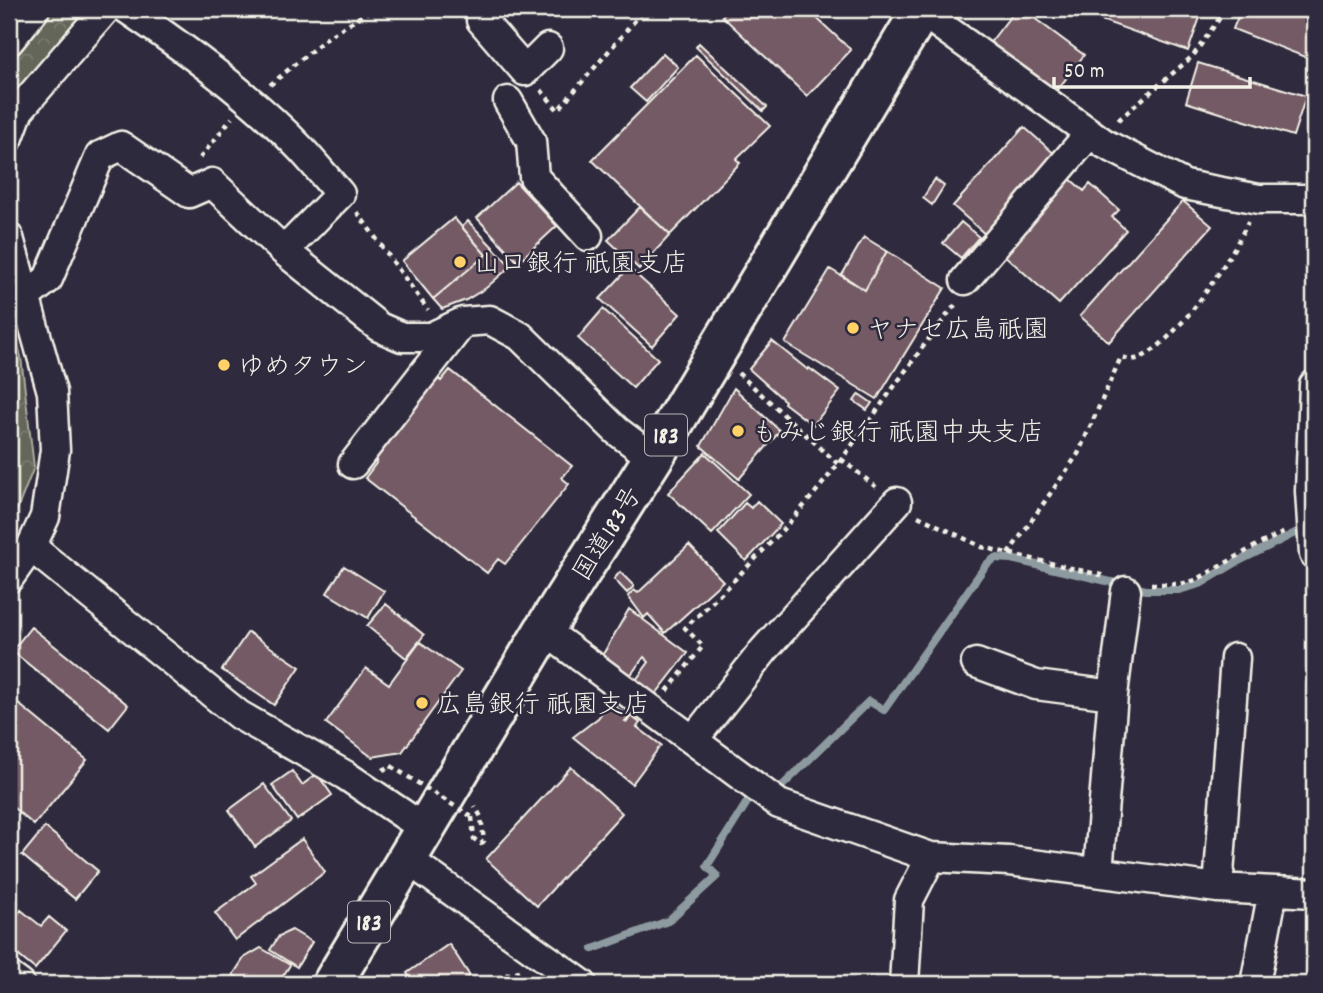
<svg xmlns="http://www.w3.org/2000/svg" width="1323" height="993" viewBox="0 0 1323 993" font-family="Dekko,'Klee One',sans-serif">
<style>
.forest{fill:url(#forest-crowns);stroke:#acaca0;stroke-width:2}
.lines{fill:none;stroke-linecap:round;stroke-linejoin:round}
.stream{stroke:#8d9ba0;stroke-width:8}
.building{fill:#735a65;stroke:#f4f1e8;stroke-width:2}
.minor-casing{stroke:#f4f1e8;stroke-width:33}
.highway-casing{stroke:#f4f1e8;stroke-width:44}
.path{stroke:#f4f1e8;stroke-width:4.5;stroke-dasharray:5 5;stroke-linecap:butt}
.minor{stroke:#2f2a3d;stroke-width:28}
.highway{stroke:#2f2a3d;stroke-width:38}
.path-bridge{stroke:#f4f1e8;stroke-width:4.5;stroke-dasharray:5 5;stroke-linecap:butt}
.poi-dot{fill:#ffd166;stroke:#2f2a3d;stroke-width:2.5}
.labels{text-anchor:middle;stroke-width:5;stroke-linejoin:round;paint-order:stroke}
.shield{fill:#2f2a3d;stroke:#b9b5b5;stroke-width:2}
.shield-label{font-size:24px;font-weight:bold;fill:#f4f1e8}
.poi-label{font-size:26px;fill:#f4f1e8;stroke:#2f2a3d;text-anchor:start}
.street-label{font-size:26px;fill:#f4f1e8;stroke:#2f2a3d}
</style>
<defs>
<pattern id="forest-crowns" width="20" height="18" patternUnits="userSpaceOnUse" patternTransform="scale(1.75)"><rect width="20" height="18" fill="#636659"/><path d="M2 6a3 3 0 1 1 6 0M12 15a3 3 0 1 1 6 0" fill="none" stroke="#7a7c71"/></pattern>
</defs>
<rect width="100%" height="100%" fill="#2f2a3d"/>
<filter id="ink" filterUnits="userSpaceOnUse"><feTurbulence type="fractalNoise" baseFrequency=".0143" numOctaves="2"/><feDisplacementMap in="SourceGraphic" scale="14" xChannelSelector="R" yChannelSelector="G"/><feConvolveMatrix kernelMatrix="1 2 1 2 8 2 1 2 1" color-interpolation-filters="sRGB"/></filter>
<g filter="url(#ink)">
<!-- forest -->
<path class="forest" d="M 40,9 L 93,9 L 9,128 L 9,52 Z
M 9,309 L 21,357 L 34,467 L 9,530 Z"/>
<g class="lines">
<!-- stream -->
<path class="stream" d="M 776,792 L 869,701 L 884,710 L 986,565 L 995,558 L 1011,559 L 1146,590 L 1179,590 L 1200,584 L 1235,563 L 1301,530
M 593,949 L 668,921 L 717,876 L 707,866 L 751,796"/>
</g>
<!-- building -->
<path class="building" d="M 729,9 L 807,9 L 851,50 L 807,96 L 722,16 Z
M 1016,9 L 1022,9 L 1084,55 L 1055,93 L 989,44 Z
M 1086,9 L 1203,9 L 1188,51 L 1084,14 Z
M 1241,9 L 1284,9 L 1314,21 L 1314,48 L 1310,59 L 1233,29 Z
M 699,43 L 767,107 L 763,111 L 696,47 Z
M 663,53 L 678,67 L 646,102 L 630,88 Z
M 696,55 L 770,126 L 736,159 L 740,163 L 670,235 L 592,160 Z
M 1198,63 L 1306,96 L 1293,136 L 1186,102 Z
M 1024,127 L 1057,156 L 986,235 L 953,206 Z
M 1069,178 L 1084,191 L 1090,184 L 1119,210 L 1112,217 L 1126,230 L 1059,304 L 1002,253 Z
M 935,179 L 944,186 L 932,205 L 923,198 Z
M 516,182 L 557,226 L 518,262 L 477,218 Z
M 1183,201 L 1212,226 L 1109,342 L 1080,316 Z
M 640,207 L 670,235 L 639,269 L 608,240 Z
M 454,218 L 486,255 L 433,299 L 402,261 Z
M 468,221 L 511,266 L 486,288 L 466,300 L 442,309 L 433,299 L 486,255 L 462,227 Z
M 961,222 L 979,237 L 961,258 L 943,243 Z
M 864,237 L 887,251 L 865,290 L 842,275 Z
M 887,251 L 945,288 L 877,399 L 785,343 L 830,269 L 865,290 Z
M 629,268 L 680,314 L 652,346 L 600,299 Z
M 603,309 L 658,359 L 633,388 L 578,338 Z
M 772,341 L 808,370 L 809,368 L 840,391 L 813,425 L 784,403 L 785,401 L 749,369 Z
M 423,367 L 441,381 L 450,370 L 572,466 L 562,478 L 569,484 L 505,564 L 498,559 L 487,573 L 365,478 L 377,462 L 359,448 Z
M 734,388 L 780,431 L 739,479 L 701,446 Z
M 859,394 L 872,403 L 867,410 L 854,401 Z
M 705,453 L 749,494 L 712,534 L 668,493 Z
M 757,501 L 781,524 L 746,561 L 718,533 L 745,503 L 751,508 Z
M 689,545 L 723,581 L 665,633 L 648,614 L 644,618 L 628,596 L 634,590 L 638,593 Z
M 344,566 L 384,591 L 368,618 L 327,593 Z
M 620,572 L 634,586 L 627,593 L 614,579 Z
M 386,604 L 424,635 L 406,658 L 367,626 Z
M 629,609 L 688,653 L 655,695 L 636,680 L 649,662 L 644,657 L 629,677 L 602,656 Z
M 31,627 L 128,705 L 109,729 L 12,651 Z
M 248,632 L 300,667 L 274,705 L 222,670 Z
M 420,642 L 461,671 L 402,752 L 372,757 L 326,723 L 366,668 L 389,684 Z
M 9,696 L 87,760 L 34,825 L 9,804 Z
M 611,703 L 629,717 L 625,721 L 627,722 L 631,716 L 640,723 L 637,727 L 661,745 L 632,784 L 573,737 L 598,718 L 604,710 L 605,711 Z
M 571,767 L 622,813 L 537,906 L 486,859 Z
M 292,771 L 302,785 L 317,774 L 332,795 L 297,820 L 272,785 Z
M 264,784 L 291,821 L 255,847 L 229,810 Z
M 45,827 L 98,871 L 75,899 L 22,855 Z
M 302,839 L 325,872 L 235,940 L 215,913 L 256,883 L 251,876 Z
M 21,910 L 41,926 L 49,917 L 66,931 L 35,969 L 9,948 L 9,925 Z
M 292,930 L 312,942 L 297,967 L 270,950 L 279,936 Z
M 449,944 L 470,976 L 458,984 L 414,984 L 407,973 Z
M 261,948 L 290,965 L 278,984 L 248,984 L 233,975 L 244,958 Z"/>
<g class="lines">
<defs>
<path id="minor" d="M 127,9 C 186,49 252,97 301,149 C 314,163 327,179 340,194 L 284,251
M 491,9 L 481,20 L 525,71 L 548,48
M 918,9 L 1105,144 L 1185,185 L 1259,199 L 1314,199
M 9,41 L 35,9
M 508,101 L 531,141 L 534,177 L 588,236
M 9,137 L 19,110 L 106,9
M 9,238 L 52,392 L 55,450 L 45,517 L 31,547 L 9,578
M 965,280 L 1090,133
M 24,298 L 48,279 L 100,156 L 121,146 L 189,193 L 212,183 L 284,251 L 379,327 L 402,337 L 431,337 L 463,322 L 490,320 L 520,336 L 617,431 L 653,458
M 1314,385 L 1310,491 L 1314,554
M 353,464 L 461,325
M 31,547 L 239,715 L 345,775 L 425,829
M 544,630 L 779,804 L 931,857 L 1009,861 L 1218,888 L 1314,893
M 976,663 L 1036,685 L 1113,695
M 693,740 L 764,650 L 897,502
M 407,859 L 582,984
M 1098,872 L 1113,695 L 1126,591
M 1218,888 L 1235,658
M 9,976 L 20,984
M 904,984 L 909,900 L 931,857
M 1255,984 L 1273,891"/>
<path id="highway" d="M 332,984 L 544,630 L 653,458 L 922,9"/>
</defs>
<!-- minor casing -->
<use href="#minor" class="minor-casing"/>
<!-- highway casing -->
<use href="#highway" class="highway-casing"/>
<!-- path -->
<path class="path" d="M 270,85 L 328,37 L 372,9
M 541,90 L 558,110 L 645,9
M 1118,120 L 1193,56 L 1226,9
M 200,158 L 232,118
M 1307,174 L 1314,138
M 357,212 L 428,310
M 738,373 L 838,464
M 841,459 L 876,487
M 918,516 L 982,547 L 1105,576
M 1008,554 L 1078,454 L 1121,357 C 1128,359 1135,361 1142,357 C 1180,338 1230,260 1248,222
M 1151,584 L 1181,584 L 1196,580 L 1257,545 L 1287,531
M 667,691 L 703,646 L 685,628 C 739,576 793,523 838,464 C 878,411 914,356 956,304
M 383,770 L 391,766
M 472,817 L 474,839 L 481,844 L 484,841 L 481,817 L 475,806
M 477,984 L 519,971"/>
<!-- minor -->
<use href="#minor" class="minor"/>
<!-- highway -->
<use href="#highway" class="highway"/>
<!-- path-bridge -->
<path class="path-bridge" d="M 391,766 L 472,817"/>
</g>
</g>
<!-- markers -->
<g class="poi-dot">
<circle cx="460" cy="262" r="7"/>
<circle cx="853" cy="328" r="7"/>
<circle cx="224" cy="365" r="7"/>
<circle cx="738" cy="431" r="7"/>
<circle cx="422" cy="703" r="7"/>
</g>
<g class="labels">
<!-- shield labels -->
<g class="shield">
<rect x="645" y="414.5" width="42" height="41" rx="5"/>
<rect x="348" y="901.5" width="42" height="41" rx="5"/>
</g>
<g class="shield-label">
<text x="666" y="443">183</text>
<text x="369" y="930">183</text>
</g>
<!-- poi labels -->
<g class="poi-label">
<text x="474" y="271">山口銀行 祇園支店</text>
<text x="867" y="337">ヤナセ広島祇園</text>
<text x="238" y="374">ゆめタウン</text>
<text x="752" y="440">もみじ銀行 祇園中央支店</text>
<text x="436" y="712">広島銀行 祇園支店</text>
</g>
<!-- street labels -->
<g class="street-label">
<text transform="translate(606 533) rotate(-58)" y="9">国道183号</text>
</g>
</g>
<!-- margin -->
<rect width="1323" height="993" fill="none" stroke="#2f2a3d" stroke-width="35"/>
<rect x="18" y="18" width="1288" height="958" fill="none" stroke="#f4f1e8" stroke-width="2.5" filter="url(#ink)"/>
<!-- scale -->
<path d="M1054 77v10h196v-10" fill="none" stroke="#f4f1e8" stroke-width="3.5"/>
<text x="1064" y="77" font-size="21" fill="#f4f1e8" stroke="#2f2a3d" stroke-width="5" paint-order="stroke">50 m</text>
</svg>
